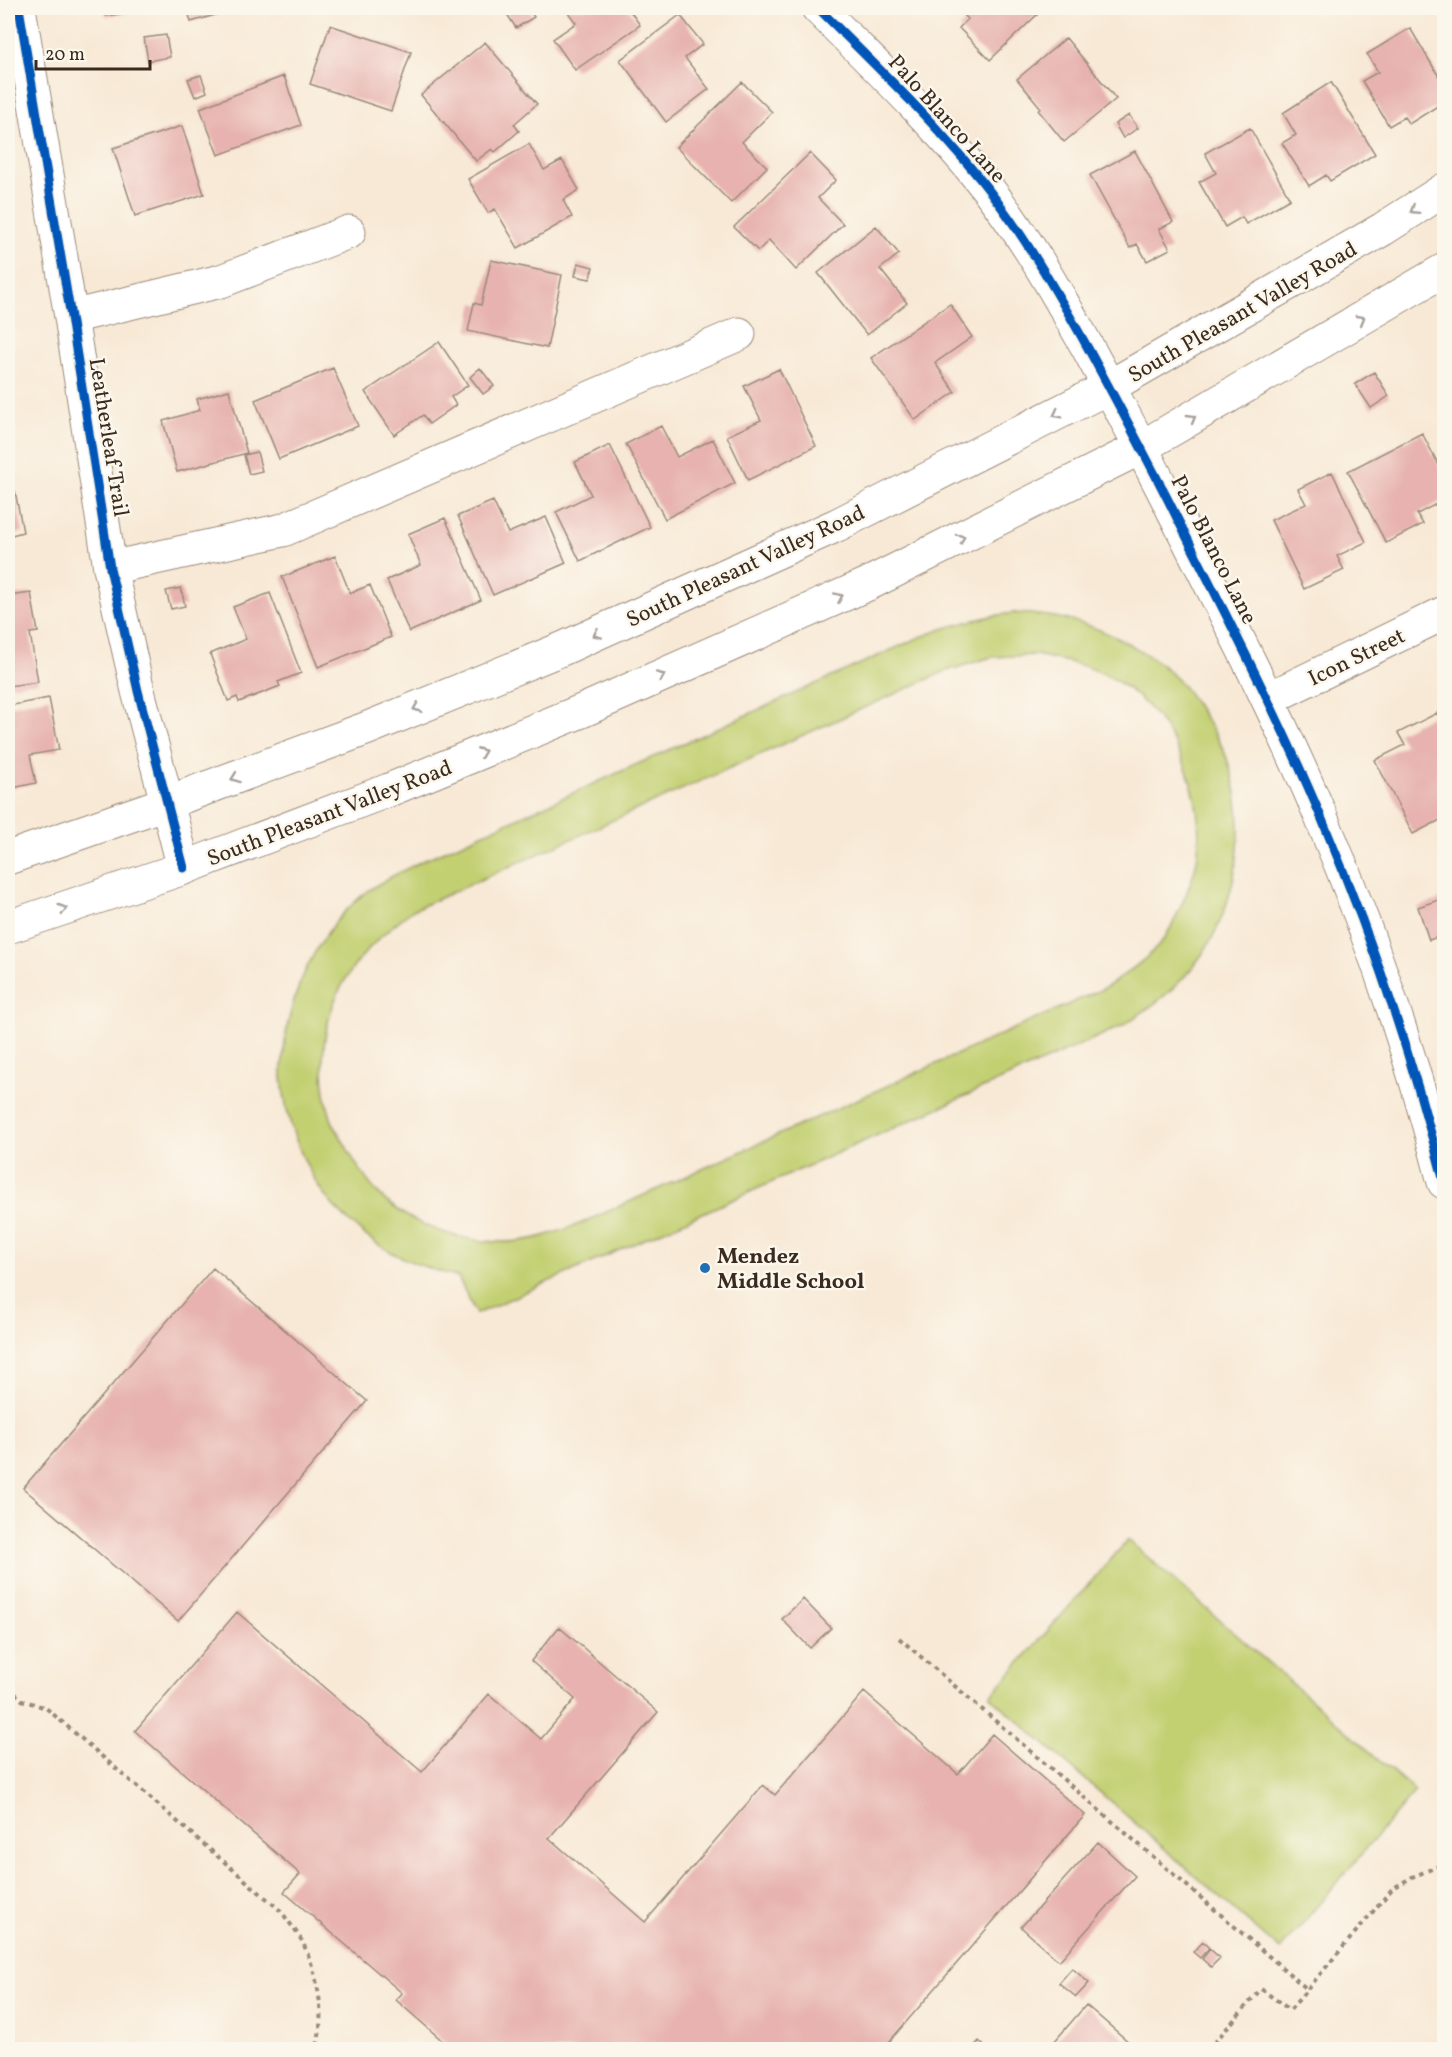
<svg xmlns="http://www.w3.org/2000/svg" width="1452" height="2057" viewBox="0 0 1452 2057" font-family="Vollkorn,serif">
<style>
.green{fill:#c3d072;stroke:#7f7d48;stroke-width:1.5;fill-rule:evenodd}
.building{fill:#e7b2af}
.lines{fill:none;stroke-linecap:round;stroke-linejoin:round}
.minor-casing{stroke:#9a8a7a;stroke-width:35}
.major-casing{stroke:#9a8a7a;stroke-width:35}
.path{stroke:#9a8a7a;stroke-width:4;stroke-dasharray:4.5 4.5;stroke-linecap:butt}
.minor{stroke:#fff;stroke-width:33}
.major{stroke:#fff;stroke-width:33}
.cycleway-casing{stroke:#fbf7ec;stroke-width:13}
.cycleway{stroke:#0057b8;stroke-width:9}
.oneway{stroke:#a79f9a}
.poi-dot{fill:#1f6fb2;stroke:#fbf7ec;stroke-width:2}
.labels{text-anchor:middle;stroke-width:5;stroke-linejoin:round;paint-order:stroke}
.street-label{font-size:22px;fill:#3b2a1e;stroke:#fbf7ec}
.poi-label{font-size:22px;font-weight:bold;fill:#3b2a1e;stroke:#fbf7ec;text-anchor:start}
</style>
<rect width="100%" height="100%" fill="#fbf7ec"/>
<filter id="ink" filterUnits="userSpaceOnUse"><feTurbulence type="fractalNoise" baseFrequency=".0167" numOctaves="2"/><feDisplacementMap in="SourceGraphic" scale="12" xChannelSelector="R" yChannelSelector="G"/><feConvolveMatrix kernelMatrix="1 2 1 2 8 2 1 2 1" color-interpolation-filters="sRGB"/></filter>
<filter id="wash" filterUnits="userSpaceOnUse"><feTurbulence type="fractalNoise" baseFrequency=".008" numOctaves="4" result="noise"/><feDisplacementMap in="SourceGraphic" scale="24" xChannelSelector="R" yChannelSelector="G"/><feGaussianBlur stdDeviation="1.35" result="paint"/><feColorMatrix in="noise" values="0 0 0 0 0 0 0 0 0 0 0 0 0 0 0 0 0 1.4 0 .05"/><feComposite in="paint" operator="in"/></filter>
<g filter="url(#wash)">
<rect width="100%" height="100%" fill="#f8e9d6"/>
<!-- green -->
<path class="green" d="M 1013,613 C 1060,615 1089,622 1131,645 C 1144,653 1160,662 1172,674 C 1183,684 1192,698 1200,710 C 1210,726 1222,743 1228,762 C 1252,831 1235,922 1185,976 C 1166,997 1144,1012 1120,1027 L 476,1314 L 458,1277 C 422,1267 385,1255 357,1228 C 346,1219 334,1207 325,1196 C 301,1161 286,1120 282,1078 C 281,1069 283,1060 284,1051 C 289,994 315,937 358,899 C 377,882 401,872 424,860 L 918,638 C 950,625 979,617 1013,613 ZM 1036,655 C 1060,660 1084,664 1106,675 C 1169,707 1204,784 1198,852 C 1196,872 1188,890 1180,908 C 1175,920 1168,934 1160,944 C 1145,961 1125,974 1107,987 L 582,1223 C 555,1233 529,1243 499,1242 C 460,1241 416,1227 386,1201 C 370,1187 358,1168 348,1150 C 343,1140 335,1129 331,1118 C 318,1079 321,1030 338,993 C 355,958 382,933 413,910 L 946,671 L 992,657 Z
M 1128,1540 L 1415,1791 L 1280,1950 L 990,1696 Z"/>
<g id="blocks">
<!-- building -->
<path class="building" d="M 105,8 L 147,8 L 147,10 L 106,16 Z
M 187,8 L 239,8 L 191,22 Z
M 503,8 L 528,8 L 534,17 L 516,28 Z
M 565,8 L 628,8 L 640,25 L 575,70 L 553,39 L 576,23 Z
M 957,8 L 1044,8 L 990,60 L 959,28 L 968,19 Z
M 680,15 L 703,44 L 685,58 L 709,89 L 666,122 L 620,60 Z
M 330,25 L 411,52 L 391,111 L 310,84 Z
M 1410,28 L 1444,85 L 1444,102 L 1409,124 L 1404,117 L 1389,126 L 1362,81 L 1378,72 L 1367,54 Z
M 166,35 L 170,57 L 148,61 L 144,38 Z
M 1066,38 L 1116,99 L 1064,142 L 1038,110 L 1041,108 L 1017,79 Z
M 485,42 L 537,104 L 514,124 L 519,131 L 495,152 L 492,149 L 476,161 L 421,95 Z
M 201,75 L 207,92 L 195,97 L 188,79 Z
M 284,76 L 301,125 L 218,155 L 200,108 Z
M 742,82 L 772,112 L 742,142 L 767,167 L 731,203 L 676,147 Z
M 1331,82 L 1375,154 L 1330,181 L 1326,175 L 1309,186 L 1282,143 L 1296,135 L 1283,113 Z
M 1129,115 L 1138,128 L 1123,138 L 1115,124 Z
M 182,126 L 204,194 L 135,216 L 113,148 Z
M 1250,128 L 1290,199 L 1246,224 L 1242,217 L 1225,227 L 1199,182 L 1216,173 L 1205,153 Z
M 529,144 L 544,170 L 562,160 L 579,190 L 563,200 L 572,217 L 518,248 L 495,209 L 488,213 L 468,179 Z
M 1135,151 L 1173,222 L 1159,229 L 1170,249 L 1147,261 L 1137,244 L 1130,248 L 1090,175 Z
M 810,153 L 836,180 L 818,198 L 843,224 L 796,270 L 769,240 L 758,251 L 734,227 Z
M 876,226 L 899,254 L 880,269 L 907,303 L 867,335 L 818,273 Z
M 491,260 L 562,275 L 547,348 L 468,331 L 474,303 L 481,305 Z
M 578,263 L 593,267 L 590,279 L 575,276 Z
M 950,304 L 972,337 L 935,363 L 955,392 L 915,420 L 871,358 Z
M 439,342 L 468,385 L 451,397 L 456,405 L 429,424 L 423,415 L 394,435 L 365,392 Z
M 333,368 L 358,426 L 279,459 L 255,400 Z
M 480,368 L 494,386 L 483,394 L 470,377 Z
M 779,369 L 816,446 L 748,480 L 727,436 L 761,420 L 744,386 Z
M 1374,372 L 1389,396 L 1371,408 L 1355,384 Z
M 229,390 L 247,453 L 177,472 L 163,421 L 200,410 L 197,399 Z
M 661,426 L 677,457 L 713,439 L 735,483 L 665,519 L 626,444 Z
M 1422,433 L 1444,475 L 1444,500 L 1417,514 L 1423,524 L 1386,543 L 1348,471 Z
M 610,445 L 650,527 L 580,561 L 556,512 L 591,495 L 575,462 Z
M 257,452 L 262,471 L 249,474 L 244,455 Z
M 1332,472 L 1366,542 L 1337,556 L 1344,570 L 1304,589 L 1271,520 L 1306,504 L 1298,489 Z
M 15,491 L 23,532 L 8,536 L 8,492 Z
M 493,501 L 508,533 L 546,517 L 566,563 L 493,595 L 458,516 Z
M 445,518 L 481,600 L 409,632 L 387,580 L 421,565 L 408,534 Z
M 335,556 L 350,593 L 370,585 L 391,637 L 318,667 L 282,577 Z
M 181,588 L 185,606 L 171,609 L 166,591 Z
M 31,593 L 38,632 L 30,633 L 38,682 L 8,686 L 8,596 Z
M 270,593 L 301,673 L 278,682 L 280,686 L 239,702 L 237,697 L 228,701 L 210,654 L 246,639 L 233,607 Z
M 49,698 L 59,750 L 30,755 L 36,783 L 8,789 L 8,706 Z
M 1437,713 L 1444,727 L 1444,818 L 1413,834 L 1375,760 L 1405,745 L 1398,733 Z
M 1444,898 L 1444,935 L 1429,940 L 1418,907 Z
M 213,1268 L 367,1401 L 178,1621 L 23,1488 Z
M 803,1599 L 831,1628 L 810,1648 L 782,1619 Z
M 237,1612 L 422,1772 L 489,1694 L 541,1739 L 575,1699 L 531,1661 L 559,1627 L 658,1712 L 549,1838 L 645,1922 L 763,1785 L 775,1795 L 864,1692 L 958,1774 L 992,1734 L 1085,1815 L 882,2050 L 453,2050 L 396,2000 L 402,1993 L 284,1892 L 300,1874 L 135,1731 Z
M 1098,1842 L 1135,1876 L 1059,1961 L 1021,1927 Z
M 1203,1942 L 1209,1948 L 1200,1958 L 1193,1952 Z
M 1210,1949 L 1220,1958 L 1211,1967 L 1202,1959 Z
M 1072,1968 L 1089,1983 L 1076,1997 L 1059,1983 Z
M 1086,2005 L 1138,2050 L 1063,2050 L 1054,2042 Z
M 979,2041 L 988,2050 L 971,2050 Z"/>
</g>
</g>
<g filter="url(#ink)">
<use href="#blocks" fill-opacity="0" stroke="#9a8a7a" stroke-width="1.5"/>
<g class="lines">
<defs>
<path id="minor" d="M 19,8 L 71,317 L 110,568 L 138,691 L 184,868
M 818,8 C 873,63 931,118 980,179 C 1023,232 1056,291 1089,350 C 1119,406 1149,461 1177,518 C 1227,617 1278,715 1321,817 C 1371,935 1412,1057 1444,1182
M 71,317 L 221,281 L 349,232
M 110,568 L 283,530 L 739,334
M 1268,699 L 1444,613"/>
<path id="major" d="M 8,858 L 166,803 L 368,728 L 564,648 L 837,525 L 1109,387 L 1383,229 L 1444,190
M 8,927 L 184,868 L 389,790 L 584,710 L 868,584 L 1142,447 L 1444,270"/>
</defs>
<!-- minor casing -->
<use href="#minor" class="minor-casing"/>
<!-- major casing -->
<use href="#major" class="major-casing"/>
<!-- path -->
<path class="path" d="M 899,1638 L 1307,1989
M 8,1687 L 22,1700 L 46,1708 L 281,1911 C 288,1921 296,1931 302,1941 C 318,1974 326,2014 316,2050
M 1208,2050 L 1261,1989 L 1290,2010 L 1392,1889 L 1412,1877 L 1444,1864"/>
<!-- minor -->
<use href="#minor" class="minor"/>
<!-- major -->
<use href="#major" class="major"/>
<defs>
<path id="cycleway" d="M 19,8 L 71,317 L 110,568 L 138,691 L 184,868
M 818,8 C 873,63 931,118 980,179 C 1023,232 1056,291 1089,350 C 1119,406 1149,461 1177,518 C 1227,617 1278,715 1321,817 C 1371,935 1412,1057 1444,1182"/>
</defs>
<!-- cycleway casing -->
<use href="#cycleway" class="cycleway-casing"/>
<!-- cycleway -->
<use href="#cycleway" class="cycleway"/>
</g>
<!-- one-way arrows -->
<defs><path id="oneway-chevron" d="M-2-3.5L2.5 0L-2 3.5" fill="none" stroke-width="1.6" stroke-linecap="round" stroke-linejoin="round" transform="scale(1.5)"/></defs>
<g class="oneway">
<use href="#oneway-chevron" transform="translate(1414 210) rotate(148)"/>
<use href="#oneway-chevron" transform="translate(1361 319) rotate(-30)"/>
<use href="#oneway-chevron" transform="translate(1057 414) rotate(153)"/>
<use href="#oneway-chevron" transform="translate(1192 418) rotate(-30)"/>
<use href="#oneway-chevron" transform="translate(961 538) rotate(-27)"/>
<use href="#oneway-chevron" transform="translate(839 597) rotate(-24)"/>
<use href="#oneway-chevron" transform="translate(597 634) rotate(156)"/>
<use href="#oneway-chevron" transform="translate(661 676) rotate(-24)"/>
<use href="#oneway-chevron" transform="translate(417 708) rotate(158)"/>
<use href="#oneway-chevron" transform="translate(482 752) rotate(-22)"/>
<use href="#oneway-chevron" transform="translate(235 778) rotate(160)"/>
<use href="#oneway-chevron" transform="translate(63 909) rotate(-18)"/>
</g>
</g>
<!-- markers -->
<circle class="poi-dot" cx="705" cy="1268" r="6"/>
<g class="labels">
<!-- street labels -->
<g class="street-label">
<text transform="translate(948 118) rotate(48)" y="8">Palo Blanco Lane</text>
<text transform="translate(1242 311) rotate(-30)" y="8">South Pleasant Valley Road</text>
<text transform="translate(110 437) rotate(81)" y="8">Leatherleaf Trail</text>
<text transform="translate(1215 549) rotate(63)" y="8">Palo Blanco Lane</text>
<text transform="translate(745 565) rotate(-25)" y="8">South Pleasant Valley Road</text>
<text transform="translate(1356 656) rotate(-26)" y="8">Icon Street</text>
<text transform="translate(329 812) rotate(-21)" y="8">South Pleasant Valley Road</text>
</g>
<!-- poi labels -->
<g class="poi-label">
<text x="717" y="1263">Mendez<tspan x="717" dy="25">Middle School</tspan></text>
</g>
</g>
<!-- margin -->
<rect width="1452" height="2057" fill="none" stroke="#fbf7ec" stroke-width="30"/>
<!-- scale -->
<path d="M36 60v9h114v-9" fill="none" stroke="#3b2a1e" stroke-width="3"/>
<text x="45" y="60" font-size="18" fill="#3b2a1e" stroke="#fbf7ec" stroke-width="4.5" paint-order="stroke">20 m</text>
</svg>
